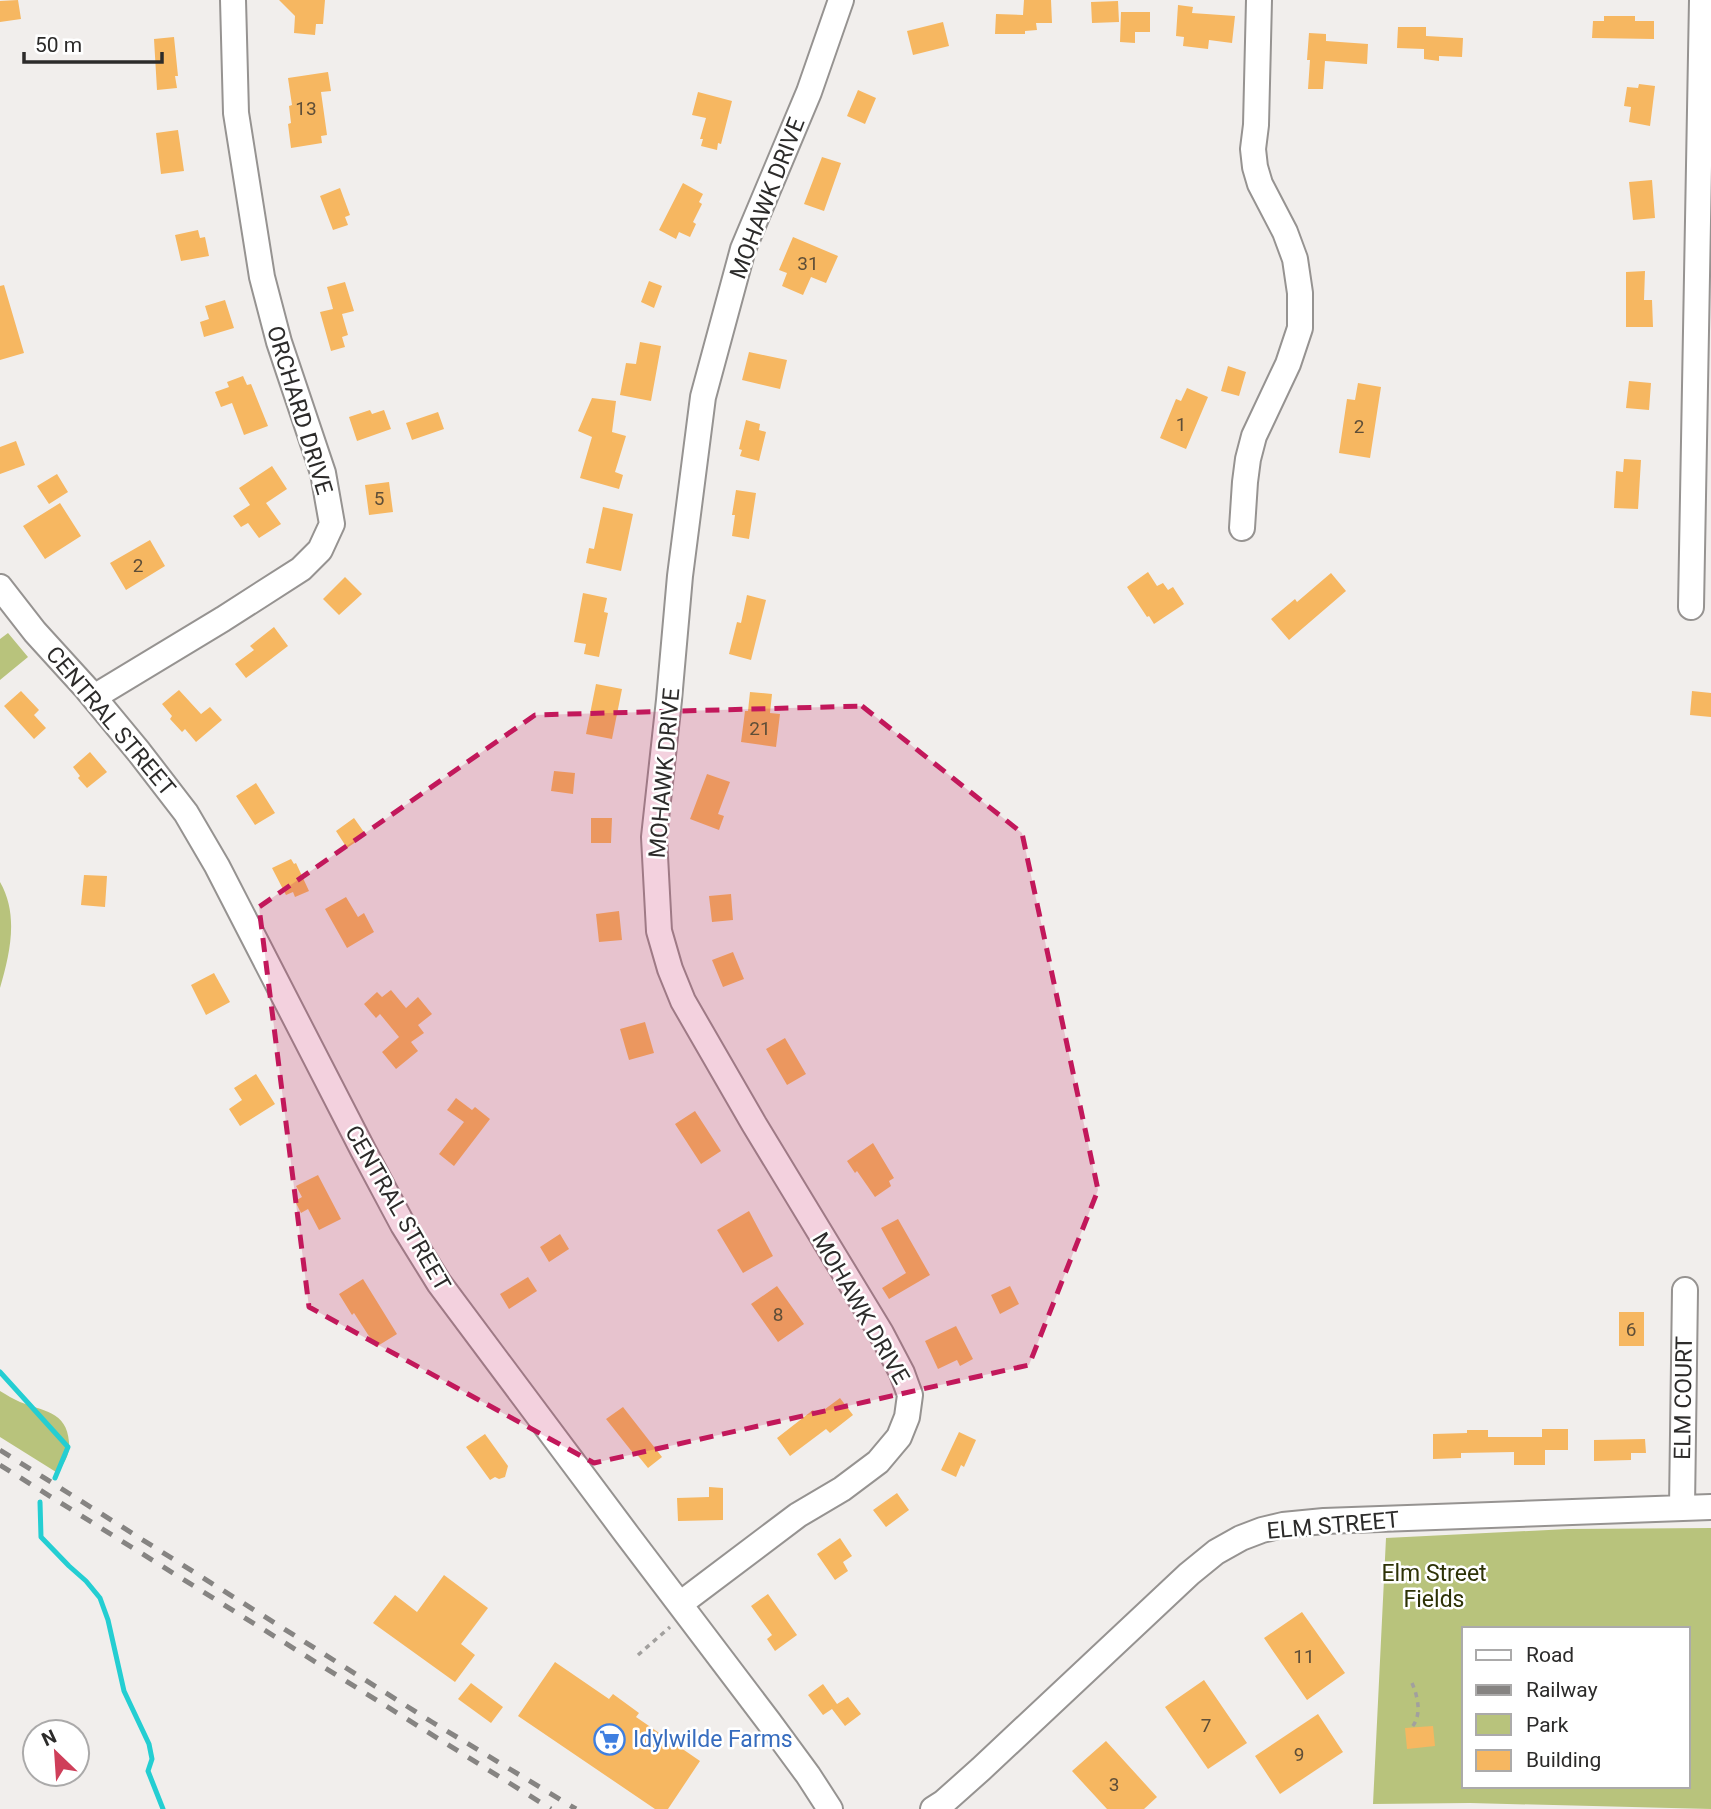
<svg xmlns="http://www.w3.org/2000/svg" width="1711" height="1809" viewBox="0 0 1711 1809" font-family="Roboto,sans-serif">
<style>
.green{fill:#b8c37c;fill-rule:evenodd}
.lines{fill:none;stroke-linecap:round;stroke-linejoin:round}
.stream{stroke:#24ced2;stroke-width:5}
.building{fill:#f6b761}
.minor-casing{stroke:#969391;stroke-width:28}
.path{stroke:#a2a09e;stroke-width:3.5;stroke-dasharray:5 5;stroke-linecap:butt}
.minor{stroke:#fff;stroke-width:24}
.rail{stroke:#868482;stroke-width:5;stroke-dasharray:12 12;stroke-linecap:butt}
.marked{fill:#c2185b;fill-opacity:0.2;stroke:#c2185b;stroke-width:5;stroke-dasharray:14 9;stroke-linejoin:round}
.labels{text-anchor:middle;stroke-width:5;stroke-linejoin:round;paint-order:stroke}
.number-label{font-size:19px;fill:#5e4e38}
.street-label{font-size:23px;fill:#2c2b2a;stroke:#fff}
.park-label{font-size:23px;fill:#2d3206;stroke:#fff}
.shop-label{font-size:23px;fill:#366cbe;stroke:#fff;text-anchor:start}
</style>
<rect width="100%" height="100%" fill="#f1eeec"/>
<!-- green -->
<path class="green" d="M 8,633 L 28,657 L 0,680 L 0,639 Z
M 0,882 C 19,915 10,953 0,988 Z
M 0,1391 C 7,1395 13,1399 20,1402 C 42,1411 67,1411 69,1442 C 70,1454 65,1464 56,1472 L 0,1437 Z
M 1711,1528 L 1711,1809 L 1470,1803 L 1373,1804 L 1386,1538 L 1568,1529 ZM 1464,1629 L 1688,1629 L 1688,1786 L 1464,1786 Z"/>
<g class="lines">
<!-- stream -->
<path class="stream" d="M 0,1372 L 68,1447 L 55,1478
M 40,1502 L 41,1537 L 69,1566 L 86,1581 L 100,1598 L 108,1620 L 124,1691 L 149,1744 L 152,1759 L 148,1771 L 163,1809"/>
</g>
<!-- building -->
<path class="building" d="M 18,0 L 21,19 L 0,22 L 0,1 Z
M 279,0 L 325,0 L 323,24 L 316,24 L 315,35 L 294,33 L 295,16 Z
M 1024,0 L 1051,0 L 1052,23 L 1036,23 L 1037,30 L 1025,31 L 1025,34 L 995,34 L 996,14 L 1023,15 Z
M 1118,1 L 1119,22 L 1092,23 L 1091,2 Z
M 1178,5 L 1193,7 L 1192,13 L 1235,16 L 1232,43 L 1209,40 L 1208,49 L 1183,46 L 1184,37 L 1176,36 Z
M 1121,12 L 1150,12 L 1150,32 L 1135,32 L 1135,43 L 1120,42 Z
M 1604,16 L 1635,16 L 1635,21 L 1654,21 L 1654,39 L 1592,38 L 1593,21 L 1604,21 Z
M 943,22 L 949,46 L 913,55 L 907,31 Z
M 1398,27 L 1426,27 L 1426,36 L 1463,38 L 1462,57 L 1439,56 L 1439,61 L 1424,59 L 1424,49 L 1397,48 Z
M 1309,33 L 1326,34 L 1326,41 L 1368,44 L 1367,64 L 1325,61 L 1323,89 L 1308,89 L 1310,60 L 1307,60 Z
M 174,37 L 178,76 L 175,76 L 177,88 L 157,90 L 154,39 Z
M 328,72 L 331,91 L 321,92 L 327,135 L 321,136 L 322,143 L 291,148 L 288,124 L 291,123 L 289,106 L 292,105 L 288,78 Z
M 1639,84 L 1655,86 L 1650,126 L 1629,122 L 1631,107 L 1624,106 L 1627,87 L 1638,88 Z
M 858,90 L 876,98 L 865,124 L 847,116 Z
M 698,92 L 732,101 L 721,144 L 718,143 L 717,150 L 701,146 L 703,139 L 700,139 L 706,118 L 692,115 Z
M 178,130 L 184,171 L 161,174 L 156,133 Z
M 822,157 L 841,163 L 824,211 L 804,204 Z
M 1652,180 L 1655,218 L 1633,220 L 1629,182 Z
M 683,183 L 703,194 L 699,202 L 702,204 L 693,222 L 696,224 L 690,237 L 679,232 L 676,239 L 659,230 Z
M 340,188 L 350,215 L 345,217 L 348,225 L 333,230 L 320,196 Z
M 198,230 L 200,238 L 205,237 L 209,256 L 181,261 L 175,235 Z
M 793,237 L 838,256 L 826,283 L 811,277 L 803,295 L 782,286 L 787,273 L 779,270 Z
M 1645,271 L 1644,300 L 1652,300 L 1653,327 L 1626,327 L 1626,272 Z
M 649,281 L 662,286 L 654,308 L 641,302 Z
M 345,282 L 354,311 L 342,314 L 348,335 L 342,337 L 345,347 L 331,351 L 320,312 L 333,309 L 327,287 Z
M 4,285 L 24,353 L 0,360 L 0,286 Z
M 225,300 L 234,328 L 204,337 L 200,322 L 209,319 L 205,306 Z
M 640,342 L 661,346 L 651,401 L 620,395 L 626,363 L 636,364 Z
M 749,352 L 787,360 L 780,389 L 742,380 Z
M 1228,366 L 1246,372 L 1239,396 L 1221,391 Z
M 243,376 L 247,385 L 251,384 L 268,426 L 244,435 L 232,403 L 221,407 L 215,392 L 229,387 L 227,382 Z
M 1629,381 L 1651,383 L 1649,410 L 1626,408 Z
M 1358,383 L 1381,387 L 1370,458 L 1339,453 L 1347,399 L 1355,400 Z
M 1187,388 L 1208,397 L 1186,449 L 1160,438 L 1176,399 L 1181,401 Z
M 592,398 L 616,401 L 612,432 L 626,436 L 615,472 L 623,475 L 619,489 L 580,478 L 592,437 L 578,431 Z
M 370,410 L 372,414 L 384,410 L 391,429 L 357,441 L 349,417 Z
M 438,412 L 444,429 L 412,440 L 406,423 Z
M 746,420 L 760,424 L 759,430 L 766,432 L 759,461 L 740,456 L 742,450 L 739,449 Z
M 16,441 L 25,465 L 0,474 L 0,447 Z
M 1624,459 L 1641,460 L 1638,509 L 1614,508 L 1616,471 L 1623,472 Z
M 272,466 L 287,489 L 266,503 L 281,524 L 259,538 L 248,523 L 241,527 L 233,516 L 250,505 L 239,488 Z
M 57,474 L 68,492 L 49,504 L 37,486 Z
M 389,482 L 393,512 L 369,515 L 365,485 Z
M 736,490 L 756,493 L 749,539 L 732,536 L 735,515 L 732,515 Z
M 60,503 L 81,536 L 45,559 L 23,526 Z
M 603,507 L 633,514 L 621,571 L 586,563 L 589,548 L 594,549 Z
M 150,540 L 165,566 L 126,590 L 110,563 Z
M 1148,572 L 1157,586 L 1163,583 L 1168,590 L 1173,587 L 1184,604 L 1154,624 L 1149,616 L 1147,617 L 1127,587 Z
M 1331,573 L 1346,591 L 1289,640 L 1271,619 L 1295,599 L 1297,602 Z
M 345,577 L 362,594 L 339,615 L 323,599 Z
M 583,593 L 607,598 L 604,612 L 608,613 L 599,657 L 584,654 L 586,644 L 574,642 Z
M 747,595 L 766,600 L 751,660 L 729,654 L 737,622 L 741,623 Z
M 274,627 L 288,646 L 246,678 L 235,664 L 254,650 L 250,646 Z
M 596,684 L 622,689 L 612,739 L 586,734 Z
M 179,690 L 201,714 L 210,707 L 222,720 L 196,742 L 185,729 L 182,732 L 170,719 L 172,716 L 162,704 Z
M 21,691 L 39,710 L 34,715 L 46,728 L 34,739 L 4,706 Z
M 1692,691 L 1711,693 L 1711,717 L 1690,715 Z
M 750,692 L 772,694 L 770,713 L 780,714 L 776,747 L 741,742 L 745,711 L 748,711 Z
M 90,752 L 107,772 L 87,788 L 78,778 L 80,776 L 73,767 Z
M 554,771 L 575,773 L 573,794 L 551,791 Z
M 707,774 L 730,782 L 718,814 L 724,816 L 719,830 L 690,819 Z
M 256,783 L 275,813 L 255,825 L 236,796 Z
M 354,818 L 366,835 L 347,848 L 336,831 Z
M 591,818 L 612,818 L 611,843 L 591,843 Z
M 291,859 L 294,864 L 296,863 L 309,891 L 295,897 L 293,892 L 286,895 L 272,868 Z
M 84,875 L 107,876 L 105,907 L 81,905 Z
M 731,894 L 733,920 L 712,922 L 709,896 Z
M 346,897 L 358,917 L 364,913 L 374,932 L 347,948 L 325,909 Z
M 619,911 L 622,940 L 599,942 L 596,914 Z
M 733,952 L 744,979 L 723,987 L 712,960 Z
M 214,973 L 230,1002 L 206,1015 L 191,985 Z
M 391,990 L 406,1008 L 418,997 L 432,1014 L 418,1025 L 424,1033 L 411,1042 L 418,1051 L 396,1069 L 382,1052 L 399,1037 L 380,1014 L 376,1018 L 364,1004 L 377,992 L 382,997 Z
M 645,1022 L 654,1053 L 629,1060 L 620,1029 Z
M 785,1038 L 806,1074 L 787,1085 L 766,1049 Z
M 256,1074 L 275,1104 L 240,1126 L 229,1109 L 242,1100 L 234,1088 Z
M 456,1098 L 472,1110 L 475,1107 L 490,1119 L 454,1166 L 439,1154 L 464,1122 L 447,1110 Z
M 695,1111 L 721,1151 L 701,1164 L 675,1124 Z
M 873,1143 L 894,1178 L 889,1181 L 891,1186 L 875,1197 L 857,1171 L 855,1173 L 847,1161 Z
M 318,1175 L 341,1219 L 319,1230 L 308,1209 L 301,1213 L 295,1201 L 302,1197 L 296,1186 Z
M 749,1211 L 773,1256 L 743,1273 L 717,1230 Z
M 898,1219 L 930,1275 L 889,1299 L 882,1288 L 906,1273 L 881,1228 Z
M 560,1234 L 569,1249 L 549,1262 L 540,1247 Z
M 528,1277 L 537,1291 L 509,1309 L 500,1294 Z
M 363,1279 L 397,1334 L 376,1347 L 354,1313 L 352,1315 L 339,1294 Z
M 777,1286 L 804,1324 L 778,1342 L 751,1304 Z
M 1010,1286 L 1019,1304 L 1000,1314 L 991,1295 Z
M 1619,1312 L 1644,1312 L 1644,1346 L 1619,1346 Z
M 956,1326 L 973,1359 L 960,1366 L 957,1360 L 938,1369 L 925,1341 Z
M 840,1398 L 853,1415 L 830,1433 L 826,1429 L 790,1456 L 777,1438 L 813,1410 L 817,1415 Z
M 623,1407 L 662,1457 L 648,1468 L 635,1452 L 633,1453 L 606,1419 Z
M 1542,1429 L 1568,1429 L 1568,1450 L 1545,1450 L 1545,1465 L 1514,1465 L 1514,1452 L 1461,1453 L 1461,1458 L 1433,1459 L 1433,1434 L 1467,1433 L 1467,1430 L 1488,1430 L 1488,1437 L 1542,1437 Z
M 959,1432 L 976,1440 L 964,1467 L 961,1465 L 956,1477 L 941,1470 Z
M 485,1434 L 508,1466 L 505,1477 L 499,1479 L 495,1477 L 490,1480 L 466,1447 Z
M 1645,1439 L 1646,1453 L 1631,1453 L 1631,1460 L 1594,1461 L 1594,1440 Z
M 709,1487 L 723,1488 L 723,1520 L 678,1521 L 677,1498 L 709,1497 Z
M 897,1493 L 909,1510 L 886,1527 L 873,1510 Z
M 840,1538 L 852,1556 L 843,1562 L 848,1571 L 835,1580 L 817,1554 Z
M 444,1575 L 488,1608 L 461,1644 L 475,1655 L 455,1682 L 373,1623 L 395,1595 L 417,1612 Z
M 768,1594 L 797,1635 L 775,1651 L 767,1639 L 772,1635 L 751,1606 Z
M 1302,1612 L 1345,1673 L 1307,1700 L 1264,1638 Z
M 555,1662 L 609,1699 L 613,1694 L 639,1713 L 636,1717 L 700,1761 L 668,1809 L 655,1809 L 518,1716 Z
M 1204,1680 L 1247,1743 L 1208,1769 L 1165,1707 Z
M 471,1683 L 503,1707 L 491,1723 L 458,1699 Z
M 823,1684 L 837,1704 L 848,1697 L 861,1714 L 845,1726 L 832,1709 L 823,1715 L 808,1695 Z
M 1318,1714 L 1343,1752 L 1280,1794 L 1255,1756 Z
M 1433,1726 L 1435,1746 L 1407,1749 L 1405,1728 Z
M 1106,1741 L 1157,1797 L 1144,1809 L 1107,1809 L 1072,1771 Z"/>
<g class="lines">
<defs>
<path id="minor" d="M 1242,528 L 1245,482 L 1248,459 L 1254,436 L 1288,364 L 1300,328 L 1300,293 L 1295,259 L 1285,232 L 1260,184 L 1255,167 L 1253,149 L 1256,125 L 1259,0
M 0,587 L 35,632 L 86,688 L 139,752 L 186,813 L 217,866 L 363,1150 L 403,1225 L 439,1283 L 625,1532 L 769,1722 L 808,1775 L 830,1809
M 1691,607 L 1702,0
M 94,697 L 223,619 L 301,569 L 320,550 L 332,524 L 323,473 L 279,342 L 262,277 L 236,113 L 233,0
M 1682,1507 L 1685,1290
M 680,1604 L 798,1515 L 842,1489 L 878,1462 L 899,1437 L 907,1417 L 910,1395 L 902,1373 L 881,1333 L 754,1124 L 683,1001 L 670,969 L 659,931 L 654,837 L 669,700 L 680,576 L 703,397 L 743,249 L 809,92 L 841,0
M 933,1809 L 944,1802 L 981,1769 L 1189,1574 L 1216,1552 L 1241,1538 L 1262,1530 L 1283,1525 L 1324,1521 L 1711,1507"/>
</defs>
<!-- minor casing -->
<use href="#minor" class="minor-casing"/>
<!-- path -->
<path class="path" d="M 638,1655 L 670,1627
M 1412,1683 C 1418,1697 1422,1715 1412,1727"/>
<!-- minor -->
<use href="#minor" class="minor"/>
<!-- rail -->
<path class="rail" d="M 0,1450 L 432,1722 L 576,1809
M 0,1465 L 551,1809"/>
</g>
<!-- marked area -->
<path class="marked" d="M 862,706 L 1022,833 L 1098,1190 L 1029,1365 L 594,1463 L 309,1307 L 259,907 L 535,715 Z"/>
<!-- icons -->
<defs>
<symbol id="supermarket-ring" viewBox="-11 -11 22 22"><circle r="9.5" fill="#fff" stroke="#3f7fe0" stroke-width="1.5"/><path d="M-6-5.5h2.5l.6 2H6L4.5 2H-2.5L-4.4-4H-6ZM-1.5 3.2a1.3 1.3 0 1 0 .1 0ZM3 3.2a1.3 1.3 0 1 0 .1 0Z" fill="#3f7fe0"/></symbol>
</defs>
<g fill-rule="evenodd">
<use href="#supermarket-ring" x="592" y="1722" width="35" height="35"/>
</g>
<g class="labels">
<!-- number labels -->
<g class="number-label">
<text x="306" y="115">13</text>
<text x="808" y="270">31</text>
<text x="1181" y="431">1</text>
<text x="1359" y="433">2</text>
<text x="379" y="505">5</text>
<text x="138" y="572">2</text>
<text x="760" y="735">21</text>
<text x="778" y="1321">8</text>
<text x="1631" y="1336">6</text>
<text x="1304" y="1663">11</text>
<text x="1206" y="1732">7</text>
<text x="1299" y="1761">9</text>
<text x="1114" y="1791">3</text>
</g>
<!-- street labels -->
<g class="street-label">
<text transform="translate(767 198) rotate(-69)" y="8">MOHAWK DRIVE</text>
<text transform="translate(300 410) rotate(73)" y="8">ORCHARD DRIVE</text>
<text transform="translate(111 721) rotate(50)" y="8">CENTRAL STREET</text>
<text transform="translate(664 773) rotate(-85)" y="8">MOHAWK DRIVE</text>
<text transform="translate(398 1208) rotate(60)" y="8">CENTRAL STREET</text>
<text transform="translate(861 1308) rotate(60)" y="8">MOHAWK DRIVE</text>
<text transform="translate(1683 1398) rotate(-89)" y="8">ELM COURT</text>
<text transform="translate(1333 1525) rotate(-5)" y="8">ELM STREET</text>
</g>
<!-- park labels -->
<g class="park-label">
<text x="1434" y="1581">Elm Street<tspan x="1434" dy="26">Fields</tspan></text>
</g>
<!-- shop labels -->
<g class="shop-label">
<text x="633" y="1747">Idylwilde Farms</text>
</g>
</g>
<!-- legend -->
<rect x="1462" y="1627" width="228" height="161" fill="#ffffff" stroke="#abaaaa" stroke-width="2"/>
<rect x="1476" y="1650" width="35" height="10" fill="#ffffff" stroke="#abaaaa" stroke-width="2"/>
<text x="1526" y="1662" font-size="21" fill="#2c2b2a">Road</text>
<rect x="1476" y="1685" width="35" height="10" fill="#868482" stroke="#abaaaa" stroke-width="2"/>
<text x="1526" y="1697" font-size="21" fill="#2c2b2a">Railway</text>
<rect x="1476" y="1714" width="35" height="21" fill="#b8c37c" stroke="#abaaaa" stroke-width="2"/>
<text x="1526" y="1732" font-size="21" fill="#2c2b2a">Park</text>
<rect x="1476" y="1750" width="35" height="21" fill="#f6b761" stroke="#abaaaa" stroke-width="2"/>
<text x="1526" y="1767" font-size="21" fill="#2c2b2a">Building</text>
<!-- north arrow -->
<g transform="translate(56 1753) rotate(335)"><circle r="33" fill="#ffffff" stroke="#abaaaa" stroke-width="2"/>
<path d="M0-5L12 26L0 18L-12 26Z" fill="#cf3f5a"/>
<text y="-10" font-size="19" font-weight="bold" text-anchor="middle" fill="#2c2b2a">N</text>
</g>
<!-- scale -->
<path d="M24 52v10h138v-10" fill="none" stroke="#2c2b2a" stroke-width="3.5"/>
<text x="35" y="52" font-size="21" fill="#2c2b2a" stroke="#ffffff" stroke-width="5" paint-order="stroke">50 m</text>
</svg>
